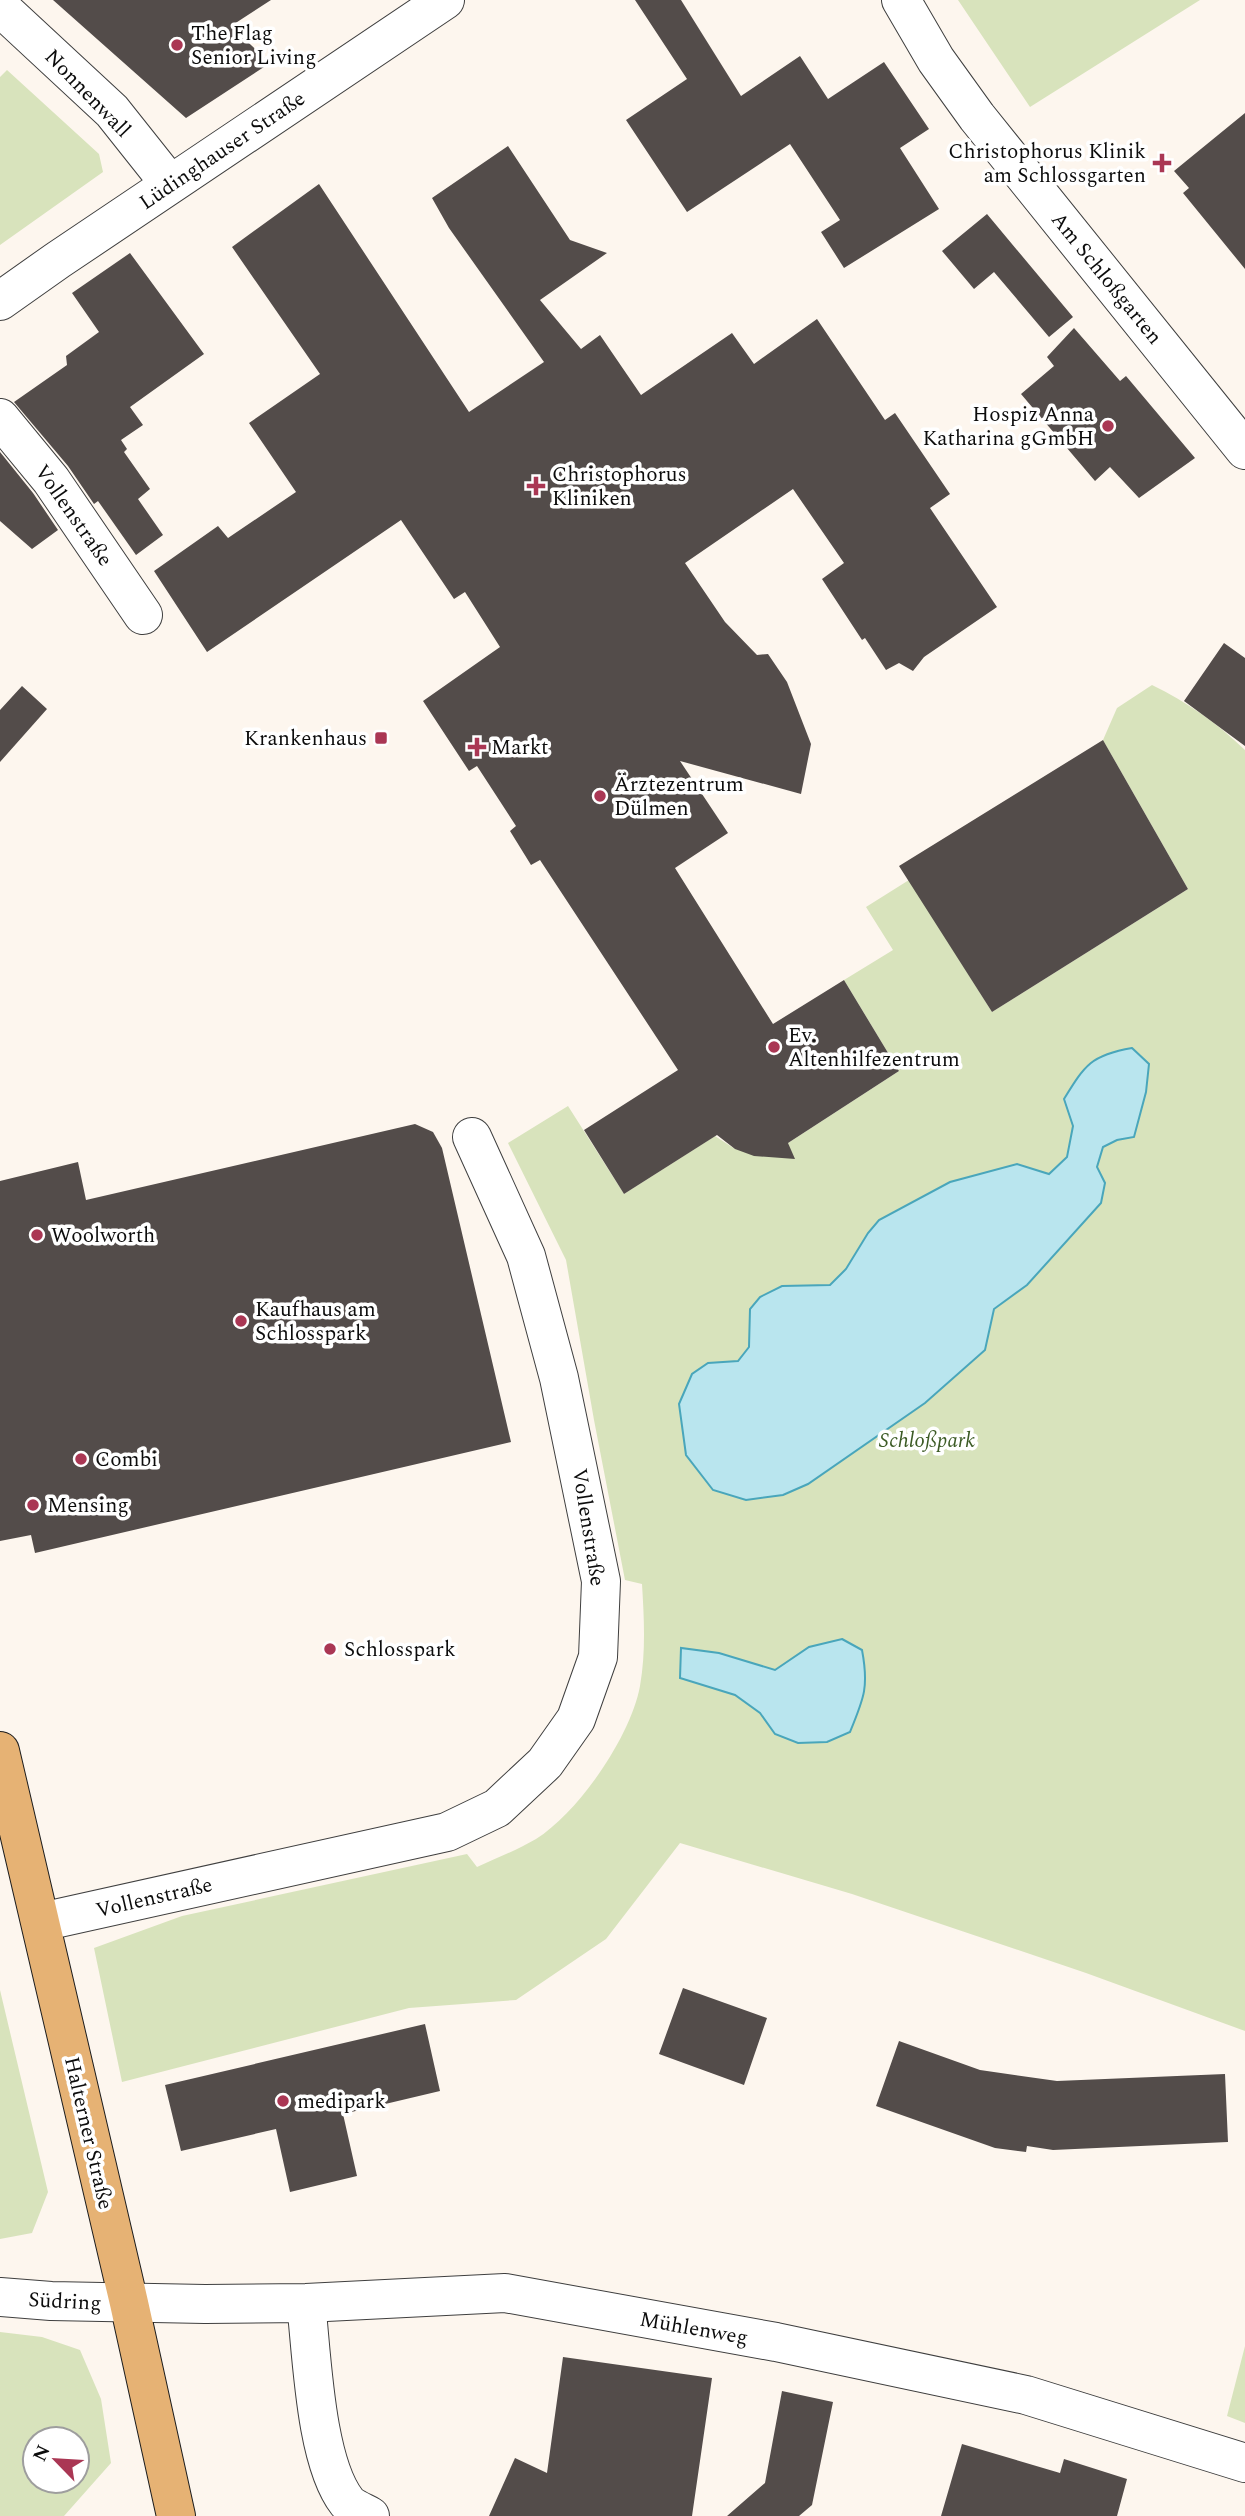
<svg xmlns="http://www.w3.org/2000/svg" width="1245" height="2516" viewBox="0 0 1245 2516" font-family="Spectral,serif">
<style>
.green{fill:#d8e3bc;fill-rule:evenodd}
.water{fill:#b9e5ee;stroke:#49a6bb;stroke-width:2}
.building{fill:#534c4a}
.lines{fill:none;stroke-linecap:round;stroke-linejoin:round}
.minor-casing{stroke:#3f3f3f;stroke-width:40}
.major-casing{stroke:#1d1d1d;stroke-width:40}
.minor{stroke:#fff;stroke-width:38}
.major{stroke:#e6b274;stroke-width:38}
.poi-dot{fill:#aa3754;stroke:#fff;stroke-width:2.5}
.labels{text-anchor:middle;stroke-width:7;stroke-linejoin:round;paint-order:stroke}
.poi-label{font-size:21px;fill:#0c0c0c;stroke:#fff;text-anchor:start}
.street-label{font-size:21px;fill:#0c0c0c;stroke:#fff}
.park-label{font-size:21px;font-style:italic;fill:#3c5b25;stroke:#fff}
</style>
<rect width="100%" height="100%" fill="#fdf6ee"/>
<!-- green -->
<path class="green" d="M 958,0 L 1200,0 L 1030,107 Z
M 7,70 L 99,154 L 103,172 L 0,245 L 0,77 Z
M 1152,685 C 1187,702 1217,723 1245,750 L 1245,2031 L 1086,1973 L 852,1894 L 680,1843 L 606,1939 L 516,2000 L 409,2008 L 122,2082 L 94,1948 L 182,1916 L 467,1854 L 477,1867 C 497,1858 517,1850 536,1839 C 579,1812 631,1736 640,1686 C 646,1651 644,1618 642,1584 L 625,1580 L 594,1420 L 566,1260 L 508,1143 L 568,1106 L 624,1194 L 715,1136 L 735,1149 L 791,1152 L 788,1143 L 899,1071 L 844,980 L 893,950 L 866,907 L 909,880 L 992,1012 L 1188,889 L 1103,740 L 1117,708 Z
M 0,1990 L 48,2192 L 32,2233 L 0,2239 Z
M 0,2332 L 42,2337 L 80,2350 L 101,2399 L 111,2463 L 64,2516 L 0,2516 ZM 35,2439 L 77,2439 L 77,2481 L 35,2481 Z
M 1245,2346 L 1245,2423 L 1227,2416 Z"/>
<!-- water -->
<path class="water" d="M 1132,1048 L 1149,1064 L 1146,1092 L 1134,1137 L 1117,1140 L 1103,1147 L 1097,1167 L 1105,1183 L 1101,1203 L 1027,1285 L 994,1309 L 985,1350 L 925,1403 L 808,1484 L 783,1495 L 746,1500 L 713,1490 L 686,1455 L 679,1404 L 692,1374 L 708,1363 L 738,1361 L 749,1347 L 750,1309 L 760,1297 L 782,1286 L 830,1285 L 846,1269 L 868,1233 L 879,1220 L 950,1182 L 1017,1164 L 1049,1174 L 1067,1157 L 1073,1126 L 1064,1099 C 1085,1065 1091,1055 1132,1048 Z
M 842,1639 L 862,1650 C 869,1687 864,1698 850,1732 L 827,1742 L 798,1743 L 775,1734 L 760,1713 L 735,1695 L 680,1678 L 681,1648 L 719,1653 L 775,1670 L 809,1647 Z"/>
<!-- building -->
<path class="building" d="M 53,0 L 271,0 L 231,26 L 270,63 L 186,118 Z
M 635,0 L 681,0 L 741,96 L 800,56 L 828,99 L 884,62 L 929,129 L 900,148 L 939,209 L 844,268 L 821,232 L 840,220 L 790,144 L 687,212 L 626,120 L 687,79 Z
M 1245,113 L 1245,269 L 1183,193 L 1189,188 L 1174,171 Z
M 508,146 L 570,240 L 607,253 L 540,300 L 581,349 L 600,335 L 641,395 L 732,333 L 754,364 L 817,319 L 885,420 L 895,413 L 950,494 L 930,508 L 997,607 L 924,657 L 913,671 L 899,663 L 886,670 L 865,638 L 862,640 L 822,579 L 844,563 L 793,489 L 685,563 L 725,622 L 757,655 L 768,654 L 787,682 L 811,744 L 801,794 L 680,761 L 728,833 L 675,868 L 773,1024 L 844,980 L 899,1071 L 788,1143 L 795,1159 L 754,1156 L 735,1149 L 717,1135 L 624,1194 L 584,1130 L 678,1070 L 540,860 L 531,865 L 510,831 L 516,826 L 477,766 L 469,771 L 423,701 L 500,647 L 465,592 L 454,599 L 401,520 L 207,652 L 154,571 L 218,526 L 228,538 L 296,492 L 249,423 L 320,374 L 232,247 L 319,184 L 469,412 L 544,362 L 449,228 L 432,198 Z
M 987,214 L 1073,317 L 1049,337 L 994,272 L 974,289 L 942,251 Z
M 130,253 L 204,354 L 130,407 L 143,425 L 121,440 L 127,449 L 124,452 L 150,489 L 138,499 L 163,535 L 136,555 L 98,501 L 94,504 L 68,466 L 14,402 L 67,365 L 66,356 L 99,332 L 72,293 Z
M 1074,328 L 1120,381 L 1126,376 L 1195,458 L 1139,498 L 1110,467 L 1095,481 L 1021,394 L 1054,366 L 1047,357 Z
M 0,452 L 33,493 L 58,530 L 32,549 L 0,521 Z
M 1224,643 L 1245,658 L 1245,746 L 1184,701 Z
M 22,686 L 47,709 L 0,762 L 0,710 Z
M 1103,740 L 1188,889 L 992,1012 L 899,866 Z
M 415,1124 L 433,1132 L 442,1148 L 511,1442 L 35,1553 L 31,1535 L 0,1541 L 0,1181 L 78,1162 L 86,1200 Z
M 683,1988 L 767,2018 L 744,2085 L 659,2054 Z
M 425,2024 L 440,2091 L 343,2114 L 357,2176 L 290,2192 L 276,2129 L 181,2151 L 165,2085 Z
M 899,2041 L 980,2070 L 1057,2081 L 1225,2074 L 1228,2142 L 1053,2150 L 1027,2146 L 1026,2152 L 995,2148 L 876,2106 Z
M 563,2357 L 712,2378 L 692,2516 L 489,2516 L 515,2458 L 547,2473 Z
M 782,2391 L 833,2402 L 812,2505 L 799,2516 L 727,2516 L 765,2483 Z
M 962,2444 L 1060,2473 L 1064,2459 L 1127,2479 L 1117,2516 L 941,2516 Z"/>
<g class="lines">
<defs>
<path id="minor" d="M 901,0 L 936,60 L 977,117 L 1245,450
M 0,7 L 112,111 L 170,184
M 0,301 L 58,260 L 445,0
M 0,418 L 51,480 L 143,615
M 41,1922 L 447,1832 L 497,1808 L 545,1763 L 576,1719 L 598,1657 L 601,1581 L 559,1378 L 526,1256 L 472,1137
M 0,2297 L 51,2301 L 205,2304 L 306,2303 L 505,2293 L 776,2342 L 1026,2395 L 1245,2463
M 306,2303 C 312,2355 315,2461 347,2502 C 352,2508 363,2512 370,2516"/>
<path id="major" d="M 0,1751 L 129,2303 L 176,2516"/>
</defs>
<!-- minor casing -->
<use href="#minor" class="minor-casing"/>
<!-- major casing -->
<use href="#major" class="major-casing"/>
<!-- minor -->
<use href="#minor" class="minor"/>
<!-- major -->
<use href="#major" class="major"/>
</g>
<!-- markers -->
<g class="poi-dot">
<circle cx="177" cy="45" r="7"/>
<path d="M1158.5 152.5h7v7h7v7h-7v7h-7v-7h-7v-7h7z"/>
<circle cx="1108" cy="426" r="7"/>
<path d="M532.5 475.5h7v7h7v7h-7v7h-7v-7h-7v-7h7z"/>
<rect x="374" y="731" width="14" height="14" rx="3.5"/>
<path d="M473.5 736.5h7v7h7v7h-7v7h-7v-7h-7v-7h7z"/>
<circle cx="600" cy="796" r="7"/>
<circle cx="774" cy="1047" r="7"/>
<circle cx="37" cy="1235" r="7"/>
<circle cx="241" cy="1321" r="7"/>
<circle cx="81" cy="1459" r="7"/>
<circle cx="33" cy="1505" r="7"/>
<circle cx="330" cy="1649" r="7"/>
<circle cx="283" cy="2101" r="7"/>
</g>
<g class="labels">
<!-- poi labels -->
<g class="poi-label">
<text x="191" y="40">The Flag<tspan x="191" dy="24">Senior Living</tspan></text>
<text x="1146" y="158" text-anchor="end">Christophorus Klinik<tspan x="1146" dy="24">am Schlossgarten</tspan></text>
<text x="1094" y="421" text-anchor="end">Hospiz Anna<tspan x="1094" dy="24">Katharina gGmbH</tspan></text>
<text x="552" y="481">Christophorus<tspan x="552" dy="24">Kliniken</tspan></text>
<text x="367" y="745" text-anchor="end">Krankenhaus</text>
<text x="491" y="754">Markt</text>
<text x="614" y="791">Ärztezentrum<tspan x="614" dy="24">Dülmen</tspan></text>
<text x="788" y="1042">Ev.<tspan x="788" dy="24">Altenhilfezentrum</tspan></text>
<text x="51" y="1242">Woolworth</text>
<text x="255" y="1316">Kaufhaus am<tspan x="255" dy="24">Schlosspark</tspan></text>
<text x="95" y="1466">Combi</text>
<text x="47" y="1512">Mensing</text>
<text x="344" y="1656">Schlosspark</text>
<text x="297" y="2108">medipark</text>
</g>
<!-- street labels -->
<g class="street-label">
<text transform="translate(88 93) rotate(46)" y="7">Nonnenwall</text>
<text transform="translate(222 150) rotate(-34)" y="7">Lüdinghauser Straße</text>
<text transform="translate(1107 278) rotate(51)" y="7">Am Schloßgarten</text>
<text transform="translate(74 515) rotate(55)" y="7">Vollenstraße</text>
<text transform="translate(589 1527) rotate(81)" y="7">Vollenstraße</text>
<text transform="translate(154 1897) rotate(-13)" y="7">Vollenstraße</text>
<text transform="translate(89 2133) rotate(77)" y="7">Halterner Straße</text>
<text transform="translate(65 2301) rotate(3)" y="7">Südring</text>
<text transform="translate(694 2328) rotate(10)" y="7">Mühlenweg</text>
</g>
<!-- park labels -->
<g class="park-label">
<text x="927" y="1447">Schloßpark</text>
</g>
</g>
<!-- north arrow -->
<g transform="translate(56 2460) rotate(295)"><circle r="33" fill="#ffffff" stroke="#9e9e9e" stroke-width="2"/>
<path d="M0-5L12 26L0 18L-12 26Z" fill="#aa3754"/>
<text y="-10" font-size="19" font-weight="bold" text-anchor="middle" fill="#0c0c0c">N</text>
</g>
</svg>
